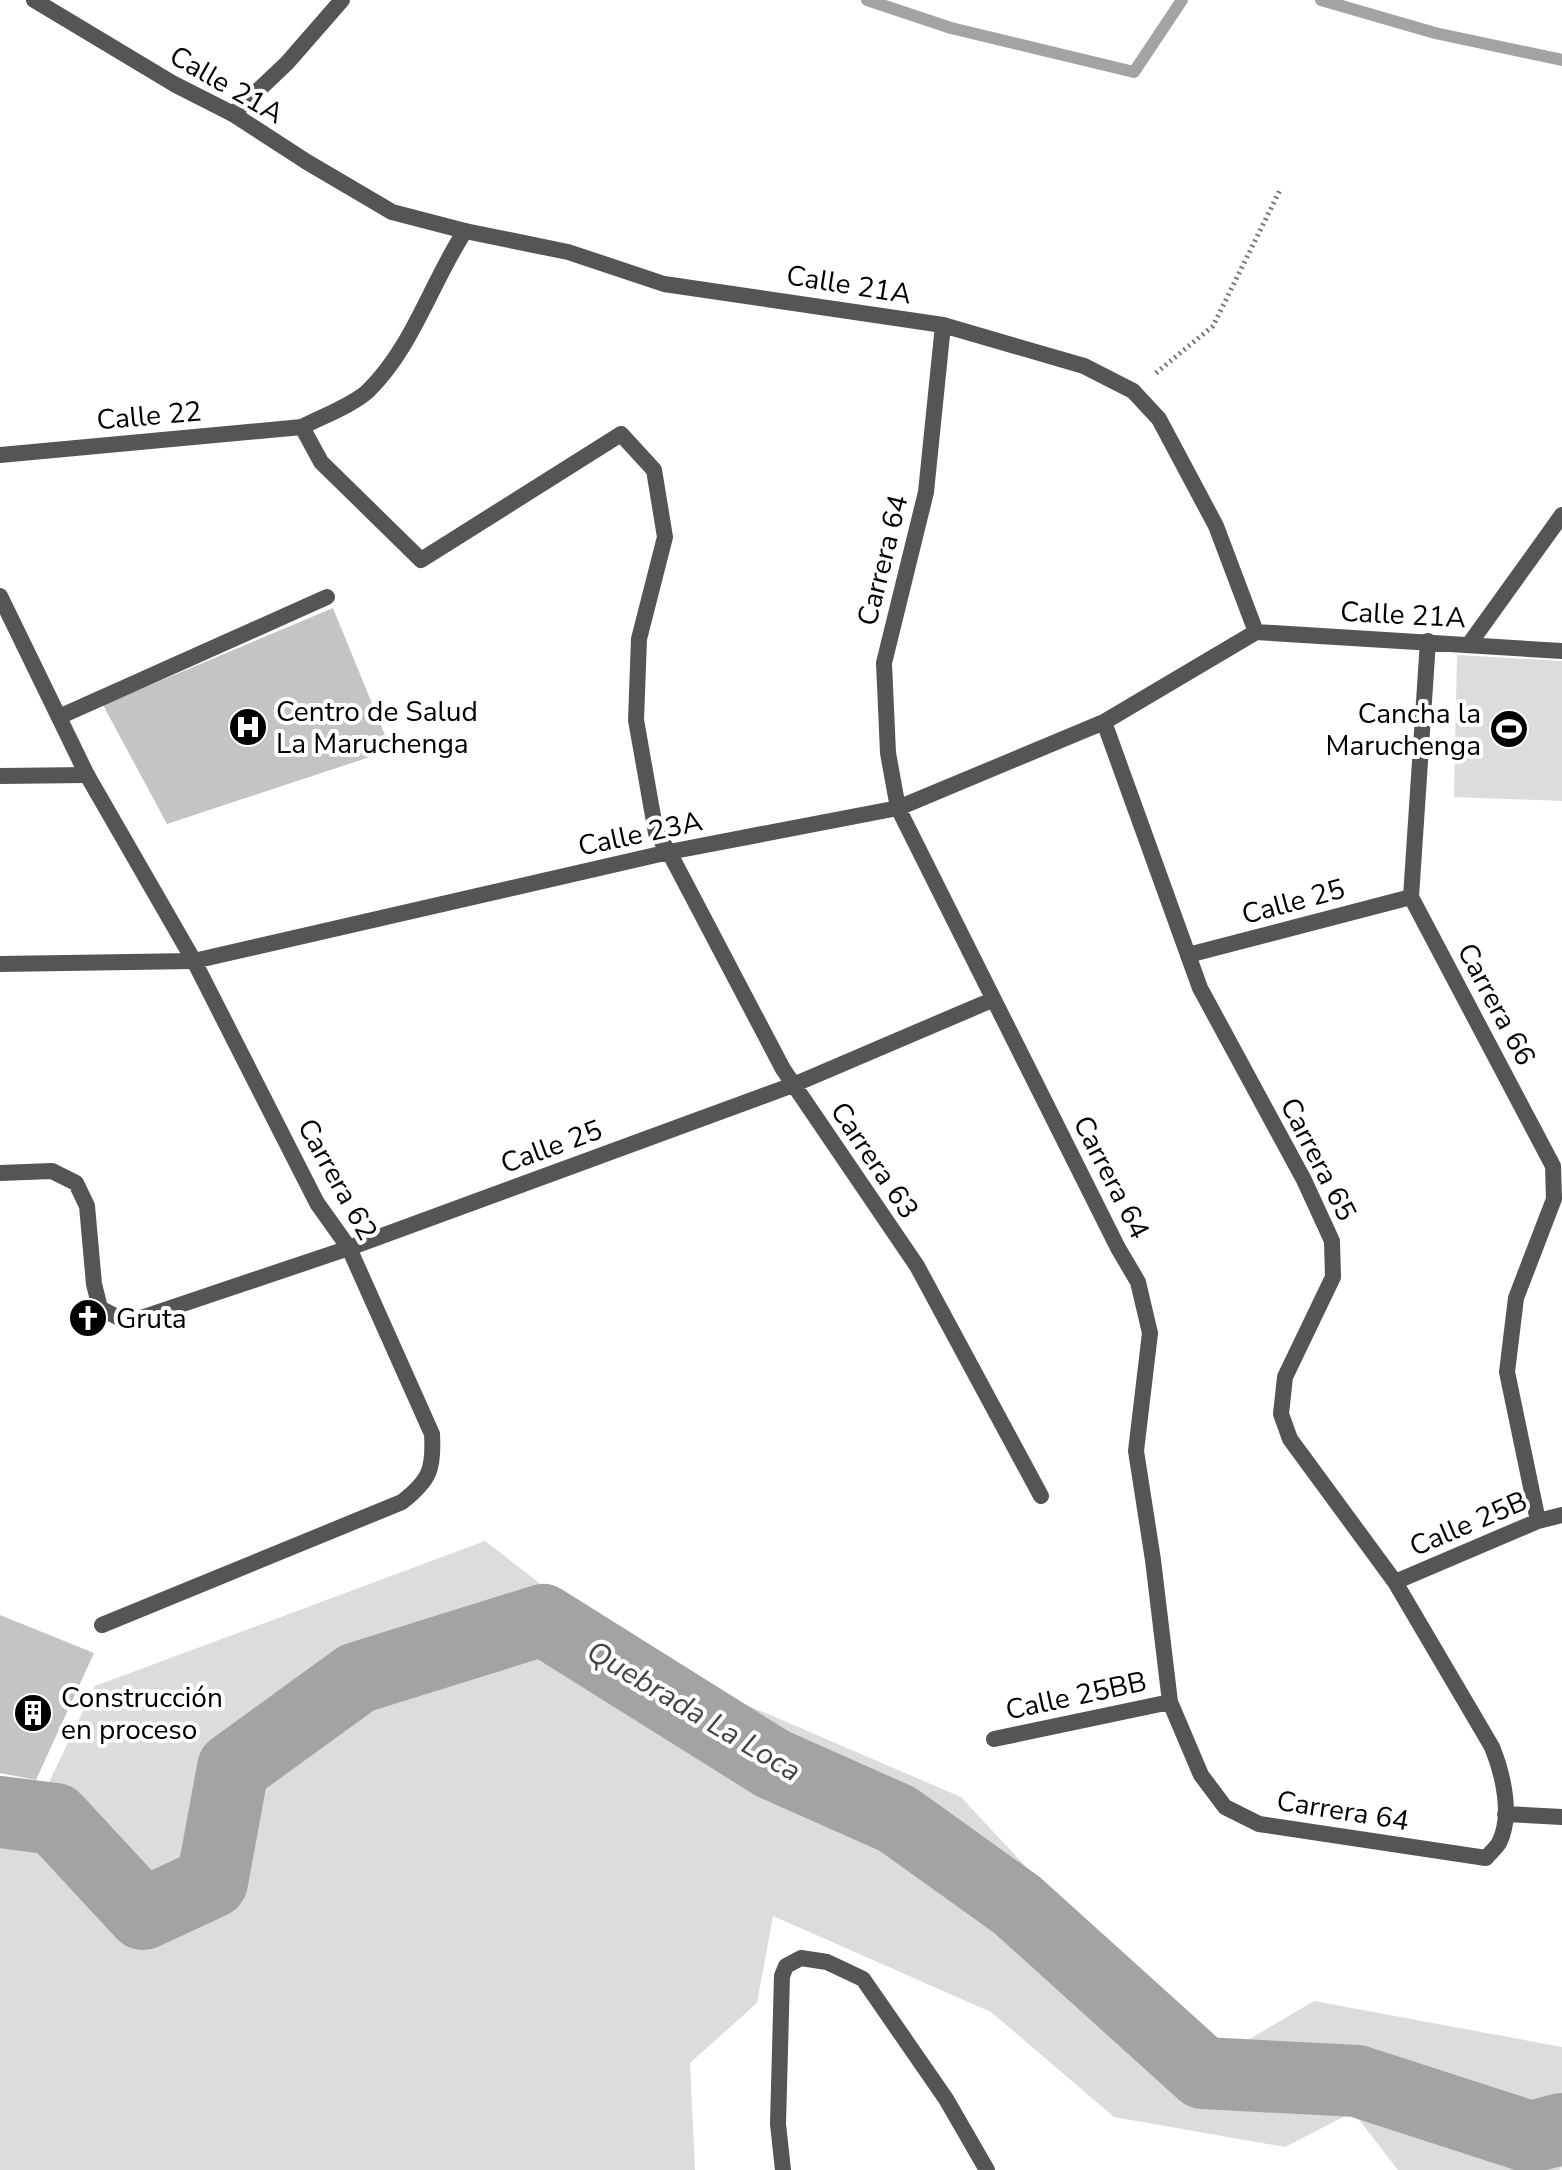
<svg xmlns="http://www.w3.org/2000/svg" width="1562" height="2170" viewBox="0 0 1562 2170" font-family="'Nunito Sans',sans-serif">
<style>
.green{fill:#dcdcdc}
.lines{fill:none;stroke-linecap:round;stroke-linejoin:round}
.stream{stroke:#a3a3a3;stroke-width:12}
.river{stroke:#a3a3a3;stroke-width:72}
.building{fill:#c4c4c4}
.path{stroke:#777;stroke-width:5;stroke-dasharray:2 4;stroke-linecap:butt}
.service{stroke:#555;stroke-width:16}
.pedestrian{stroke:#555;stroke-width:16}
.minor{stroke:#555;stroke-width:16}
.labels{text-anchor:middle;stroke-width:8;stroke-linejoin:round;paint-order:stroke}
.street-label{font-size:28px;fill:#000;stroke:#fff}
.poi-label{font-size:28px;fill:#000;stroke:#fff;text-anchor:start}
.water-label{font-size:30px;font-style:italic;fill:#444;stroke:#fff}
</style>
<rect width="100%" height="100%" fill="#fff"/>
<!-- green -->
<path class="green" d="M 1457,655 L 1562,661 L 1562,801 L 1454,797 Z
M 485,1541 L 635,1657 L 961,1797 L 1209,2063 L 1314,2001 L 1562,2047 L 1562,2167 L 1559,2170 L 1398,2170 L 1353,2112 L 1285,2147 L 1114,2117 L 991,2012 L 773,1916 L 757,2003 L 690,2063 L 695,2170 L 0,2170 L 0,1785 L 44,1793 L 95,1686 Z"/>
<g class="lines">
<!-- stream -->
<path class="stream" d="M 867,0 L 951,28 L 1134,72 L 1182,0
M 1321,0 L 1435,33 L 1562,60"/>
<!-- river -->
<path class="river" d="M 0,1812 L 55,1819 L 143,1914 L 212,1882 L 233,1768 L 357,1678 L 543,1620 L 773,1764 L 897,1819 L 1017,1905 L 1203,2073 L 1357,2081 L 1530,2137 L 1562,2129"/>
</g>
<!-- building -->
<path class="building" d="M 333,608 L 391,750 L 167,824 L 103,705 Z
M 0,1615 L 94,1653 L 36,1780 L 0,1773 Z"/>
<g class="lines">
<!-- path -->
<path class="path" d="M 1156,373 L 1213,326 L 1281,188"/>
<!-- service -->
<path class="service" d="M 233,114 L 287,63 L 342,0
M 465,231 C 431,283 413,347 368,391 C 353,405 321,417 302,427 L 321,462 L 421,560 L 621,434 L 654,470 L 665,537 L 639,639 L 636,720 L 656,833 L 669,852
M 61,716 L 327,597
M 1188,955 L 1411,897"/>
<!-- pedestrian -->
<path class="pedestrian" d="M 0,776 L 87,775
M 0,964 L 194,961"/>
<!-- minor -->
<path class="minor" d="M 34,0 L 174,84 L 233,114 L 307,162 L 392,212 L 465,231 L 568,252 L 664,284 L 943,325 L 1084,366 L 1133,391 L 1159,419 L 1216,526 L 1256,632
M 943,325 L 926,492 L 884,663 L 888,753 L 898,808 L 1118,1248 L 1138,1282 L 1150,1333 L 1136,1451 L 1153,1560 L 1170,1702 L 1201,1775 L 1225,1807 L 1259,1824 L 1486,1858 C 1490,1853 1496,1848 1499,1843 C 1513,1816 1503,1774 1492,1747 L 1395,1582 L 1290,1439 L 1281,1414 L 1285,1377 L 1333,1277 L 1332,1241 L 1304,1180 L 1200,988 L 1104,722
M 0,455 L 302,427
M 0,596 L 87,775 L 194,961 L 317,1203 L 349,1248 L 432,1434 C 434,1469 430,1480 402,1502 L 102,1625
M 1256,632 L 1562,651
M 1428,641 L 1411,897 L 1553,1166 L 1554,1199 L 1516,1298 L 1507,1372 L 1538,1521
M 1470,643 L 1562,515
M 669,852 L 783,1069 L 917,1266 L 1041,1496
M 194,961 L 669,852 L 898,808 L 1104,722 L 1256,632
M 0,1173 L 52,1171 L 76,1183 L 87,1206 L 94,1284 L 100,1308 L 119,1318 L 135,1320 L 349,1248 L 793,1085 L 992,1000
M 1395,1582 L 1538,1521 L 1562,1515
M 994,1739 L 1170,1702
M 1505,1814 L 1562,1817
M 783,2170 L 778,2124 L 782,1976 L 786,1966 L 801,1958 L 827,1962 L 863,1979 L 946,2099 L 987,2170"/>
</g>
<!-- icons -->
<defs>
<symbol id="hospital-disc" viewBox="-11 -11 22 22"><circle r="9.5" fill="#000" stroke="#fff"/><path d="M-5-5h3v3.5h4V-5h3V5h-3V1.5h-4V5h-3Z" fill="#fff"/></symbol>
<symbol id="stadium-disc" viewBox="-11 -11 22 22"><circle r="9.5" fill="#000" stroke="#fff"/><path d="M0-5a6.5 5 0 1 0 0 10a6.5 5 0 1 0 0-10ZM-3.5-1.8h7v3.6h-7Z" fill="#fff"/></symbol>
<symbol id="church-disc" viewBox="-11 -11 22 22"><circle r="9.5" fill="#000" stroke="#fff"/><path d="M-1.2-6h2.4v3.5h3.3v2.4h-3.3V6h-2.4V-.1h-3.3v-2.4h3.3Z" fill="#fff"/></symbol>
<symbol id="building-disc" viewBox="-11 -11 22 22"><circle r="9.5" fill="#000" stroke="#fff"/><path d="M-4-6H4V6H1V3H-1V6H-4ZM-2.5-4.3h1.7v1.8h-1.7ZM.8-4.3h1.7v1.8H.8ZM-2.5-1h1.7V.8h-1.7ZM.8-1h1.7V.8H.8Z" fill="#fff"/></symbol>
</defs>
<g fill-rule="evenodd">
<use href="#hospital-disc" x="226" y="705" width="44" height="44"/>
<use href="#stadium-disc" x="1487" y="707" width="44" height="44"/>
<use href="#church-disc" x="66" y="1296" width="44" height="44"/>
<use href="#building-disc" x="11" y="1691" width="44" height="44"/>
</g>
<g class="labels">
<!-- street labels -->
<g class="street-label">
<text transform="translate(227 84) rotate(30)" y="10">Calle 21A</text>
<text transform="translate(849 284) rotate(9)" y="10">Calle 21A</text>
<text transform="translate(149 415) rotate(-5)" y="10">Calle 22</text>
<text transform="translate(882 560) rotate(-76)" y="10">Carrera 64</text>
<text transform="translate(1403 614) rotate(3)" y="10">Calle 21A</text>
<text transform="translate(640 833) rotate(-12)" y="10">Calle 23A</text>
<text transform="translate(1293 901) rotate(-15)" y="10">Calle 25</text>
<text transform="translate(1497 1004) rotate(62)" y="10">Carrera 66</text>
<text transform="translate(551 1146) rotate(-20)" y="10">Calle 25</text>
<text transform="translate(1319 1159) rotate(63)" y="10">Carrera 65</text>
<text transform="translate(875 1160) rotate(56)" y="10">Carrera 63</text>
<text transform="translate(1112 1177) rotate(63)" y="10">Carrera 64</text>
<text transform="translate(338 1179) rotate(61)" y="10">Carrera 62</text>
<text transform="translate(1468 1523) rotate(-23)" y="10">Calle 25B</text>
<text transform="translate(1076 1695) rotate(-12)" y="10">Calle 25BB</text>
<text transform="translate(1343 1810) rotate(9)" y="10">Carrera 64</text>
</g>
<!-- poi labels -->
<g class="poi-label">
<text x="276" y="721">Centro de Salud<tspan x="276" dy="32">La Maruchenga</tspan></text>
<text x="1481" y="723" text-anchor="end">Cancha la<tspan x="1481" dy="32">Maruchenga</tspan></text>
<text x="116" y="1328">Gruta</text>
<text x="61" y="1707">Construcción<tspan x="61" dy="32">en proceso</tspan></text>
</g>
<!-- water labels -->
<g class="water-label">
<text transform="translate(694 1711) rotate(31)" y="10">Quebrada La Loca</text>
</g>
</g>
</svg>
